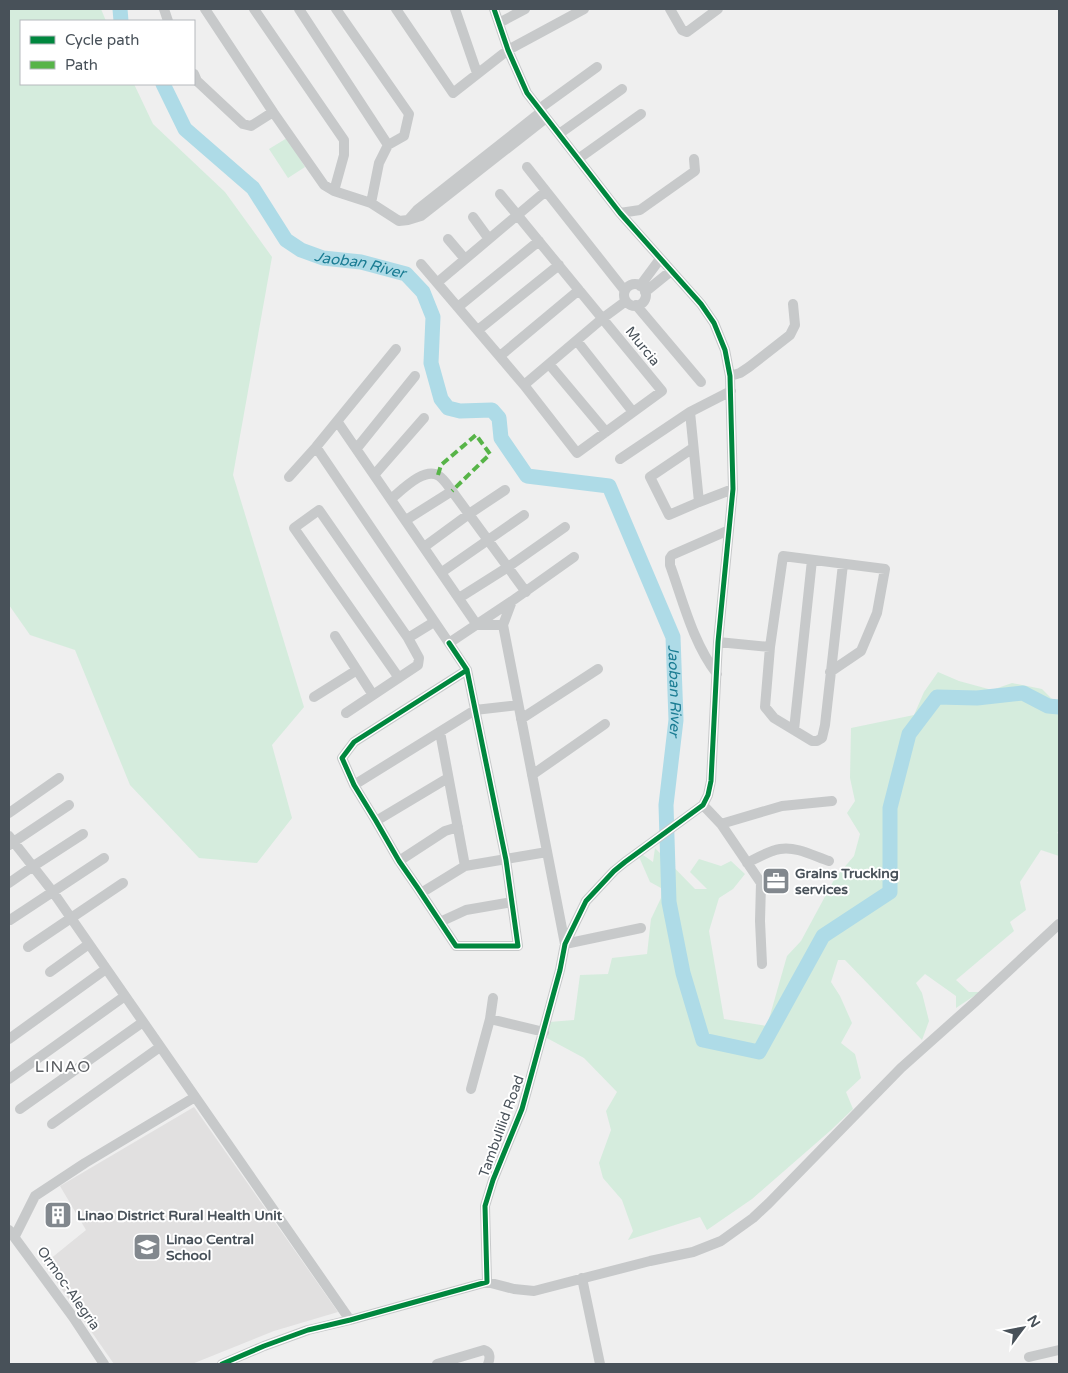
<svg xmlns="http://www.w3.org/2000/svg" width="1068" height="1373" viewBox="0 0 1068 1373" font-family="'Varela Round',sans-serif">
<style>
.education{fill:#e1e0e0}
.green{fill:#d5ecdd}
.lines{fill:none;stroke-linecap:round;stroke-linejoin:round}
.river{stroke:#aedbe7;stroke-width:15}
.minor{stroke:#c7c9ca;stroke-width:10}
.quiet{stroke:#57b448;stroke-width:4;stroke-dasharray:8 4;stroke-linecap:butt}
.cycleway-casing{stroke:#fff;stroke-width:8}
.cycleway{stroke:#00873e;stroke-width:5}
.labels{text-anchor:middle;stroke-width:4;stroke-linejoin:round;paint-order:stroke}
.street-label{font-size:14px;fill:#485159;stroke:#fff}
.poi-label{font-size:14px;font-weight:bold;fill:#485159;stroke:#fff;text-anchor:start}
.water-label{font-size:15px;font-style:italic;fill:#1a7c93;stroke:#fff}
.quarter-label{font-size:16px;letter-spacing:1px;fill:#5b5e62;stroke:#fff}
</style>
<rect width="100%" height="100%" fill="#efefef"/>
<!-- education -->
<path class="education" d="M 194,1107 L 338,1312 L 274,1331 L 192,1364 L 114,1364 L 44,1264 L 86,1230 L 60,1186 Z"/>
<!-- green -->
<path class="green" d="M 9,9 L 101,9 L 106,21 L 21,21 L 21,84 L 134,84 L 153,124 L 225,192 L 272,257 L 233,475 L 304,707 L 272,745 L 292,818 L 257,863 L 199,858 L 130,785 L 75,650 L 30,635 L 9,605 Z
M 287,138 L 305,167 L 288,178 L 269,149 Z
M 938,672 L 959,681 L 992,690 L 1012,683 L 1042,689 L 1052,699 L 1059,701 L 1059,830 L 1057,833 L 1059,834 L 1059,856 L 1041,850 L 1020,882 L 1026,910 L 1010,922 L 1014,931 L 956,980 L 969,992 L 980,992 L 956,1008 L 956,996 L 925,974 L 916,983 L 922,993 L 929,1021 L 922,1040 L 845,960 L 838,960 L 831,982 L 840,996 L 852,1023 L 841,1043 L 855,1054 L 861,1078 L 846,1092 L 853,1109 L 830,1131 L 752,1199 L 707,1230 L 700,1217 L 628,1240 L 633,1231 L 622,1200 L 603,1178 L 599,1163 L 611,1130 L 606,1111 L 617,1092 L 584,1058 L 545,1037 L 549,1022 L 574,1020 L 580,975 L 608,974 L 612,958 L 647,954 L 651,919 L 661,898 L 661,888 L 650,882 L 636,850 L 653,862 L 655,848 L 695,889 L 707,889 L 690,872 L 699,859 L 721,866 L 731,861 L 745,874 L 733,889 L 719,898 L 709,931 L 724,1019 L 767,1026 L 787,956 L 801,941 L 835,878 L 854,856 L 860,834 L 847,813 L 855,801 L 850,778 L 851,728 L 914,715 L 924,692 Z"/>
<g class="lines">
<!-- river -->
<g class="river">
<path d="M 120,9 L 121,21"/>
<path id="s1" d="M 163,84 L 185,129 L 253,188 L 286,240 L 301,250 L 323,258 L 361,262 L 406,274 L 423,292 L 433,317 L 431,363 L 441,399 L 448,408 L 460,411 L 492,410 L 499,418 L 501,438 L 527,476 L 609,486 L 673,637 L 676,720 L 666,805 L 669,902 L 683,973 L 703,1040 L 759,1052 L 823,936 L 890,892 L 890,808 L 909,734 L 937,697 L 977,698 L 1023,693 L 1048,706 L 1059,707"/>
</g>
<!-- minor -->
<path class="minor" d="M 164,9 L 168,21
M 205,9 L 273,112 L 324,185 L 334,191 L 371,203 L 399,221 L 408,220 L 421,216 L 546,118
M 254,9 L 344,140 L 344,155 L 334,191
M 299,9 L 388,145
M 336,9 L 409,114 L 404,136 L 388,145 L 379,163 L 371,203
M 396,9 L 453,93 L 508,50 L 584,9
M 455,9 L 477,73
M 670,9 L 682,30 L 687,32 L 718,9
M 499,23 L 525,9
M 194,74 L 197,81 L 243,124 L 251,126 L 273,112
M 539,109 L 597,67
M 559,134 L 622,89
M 578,159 L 641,114
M 527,167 L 625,291
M 620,213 L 640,210 L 695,171 L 694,159
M 473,217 L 489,239
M 409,219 L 417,210 L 541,112
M 448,239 L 465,259
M 421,264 L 524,385 L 577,453 L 662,391 L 500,194
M 438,282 L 546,191
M624 295a11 11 0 1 1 22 0a11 11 0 1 1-22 0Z
M 640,286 L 660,259
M 645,292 L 671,271
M 636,305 L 701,382
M 458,307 L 539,241
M 478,330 L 559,265
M 577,341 L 633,412
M 500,356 L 579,290
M 549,364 L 606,432
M 730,376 L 740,373 L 749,367 L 790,335 L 795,325 L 793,304
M 524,385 L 603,318 L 626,301
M 690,412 L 699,502 L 733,489
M 337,421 L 477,625 L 503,625
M 316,447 L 449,643 L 512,601
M 357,448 L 415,376
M 693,448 L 650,477 L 669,515 L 699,502
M 620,459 L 690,412 L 731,391
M 375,474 L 424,418
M 289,477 L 316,447 L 396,349
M 391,499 C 402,490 425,466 439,476 C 444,479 448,486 452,491 L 526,592
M 406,520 L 452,491
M 424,547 L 469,514 L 505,490
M 574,557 L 512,601 L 503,625 L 565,944 L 641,928
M 442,572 L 524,515
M 459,598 L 508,567 L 565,527
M 335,636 L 373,695
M 718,642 L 770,647
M 449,643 L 467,670 L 506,860 L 518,946 L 456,946 L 417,887 L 399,861 L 376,821 L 354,785 L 342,758 L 354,742 L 467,670
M 830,672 L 861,651 L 877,613 L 885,569 L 783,556 L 770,647 L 765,707 L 774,718 L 812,741 L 817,741 L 822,738 L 825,725 L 843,564
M 717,674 C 693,643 683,601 670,565 L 670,558 L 672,555 L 729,530
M 399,678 L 294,528 L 319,510 L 408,638
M 314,697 L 357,670
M 346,713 L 418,665 L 419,658 L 408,638 L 434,622
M 521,719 L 598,669
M 794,730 L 812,560
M 440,732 L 465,866
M 532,775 L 605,724
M 354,785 L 475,710 L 518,705
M 703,805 L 721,824 L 782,806 L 832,801
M 9,813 L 59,778
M 376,821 L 448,778
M 721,824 L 761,883 L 760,921 L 762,964
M 9,836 L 53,892 L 350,1320
M 9,845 L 69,805
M 399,861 L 445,831 L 458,827
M 747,863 C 757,858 768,851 780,849 C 796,846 814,856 829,861
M 9,883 L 32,867 L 83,834
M 421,893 L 465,866 L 547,852
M 10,920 L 104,858
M 440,922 L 466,910 L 512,902
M 28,947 L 123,883
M 50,972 L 89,944
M 490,1019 L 544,1032
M 9,1039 L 106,969
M 9,1079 L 125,996
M 471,1089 L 490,1019 L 493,998
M 20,1109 L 143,1022
M 52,1124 L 160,1047
M 9,1230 L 73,1317 L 104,1364
M 15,1236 L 35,1196 L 85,1163 L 195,1097
M 582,1278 L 600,1364
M 487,1282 L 514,1289 L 534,1291 L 650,1261 L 693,1252 L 721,1241 L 753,1218 L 769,1203 L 901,1068 L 975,1002 L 1059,924
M 1029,1357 L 1059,1350
M 222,1364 L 264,1346 L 308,1330 L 350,1320 L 487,1282 L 485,1206 L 493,1180 L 522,1109 L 560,970 L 565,944 L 586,901 L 614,871 L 625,862 L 703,805 L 708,795 L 711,781 L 718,642 L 733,489 L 730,376 L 725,350 L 714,323 L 701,304 L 620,213 L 527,93 L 508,50 L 494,9
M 437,1364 L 484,1350 C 491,1352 490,1359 488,1364"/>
<!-- quiet -->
<path class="quiet" d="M 438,475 L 441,465 L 476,435 L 490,454 L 452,491"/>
<defs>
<path id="cycleway" d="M 449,643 L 467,670 L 506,860 L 518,946 L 456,946 L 417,887 L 399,861 L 376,821 L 354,785 L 342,758 L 354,742 L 467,670
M 222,1364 L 264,1346 L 308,1330 L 350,1320 L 487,1282 L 485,1206 L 493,1180 L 522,1109 L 560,970 L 565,944 L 586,901 L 614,871 L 625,862 L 703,805 L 708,795 L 711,781 L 718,642 L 733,489 L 730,376 L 725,350 L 714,323 L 701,304 L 620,213 L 527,93 L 508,50 L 494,9"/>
</defs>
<!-- cycleway casing -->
<use href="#cycleway" class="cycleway-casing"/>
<!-- cycleway -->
<use href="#cycleway" class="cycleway"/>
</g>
<!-- icons -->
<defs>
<symbol id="office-square" viewBox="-11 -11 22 22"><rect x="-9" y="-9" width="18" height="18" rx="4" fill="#82888e" stroke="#fff"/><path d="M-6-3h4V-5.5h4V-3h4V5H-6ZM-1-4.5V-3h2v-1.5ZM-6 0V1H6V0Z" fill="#fff"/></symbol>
<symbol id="building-square" viewBox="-11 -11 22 22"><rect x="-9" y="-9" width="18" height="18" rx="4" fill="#82888e" stroke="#fff"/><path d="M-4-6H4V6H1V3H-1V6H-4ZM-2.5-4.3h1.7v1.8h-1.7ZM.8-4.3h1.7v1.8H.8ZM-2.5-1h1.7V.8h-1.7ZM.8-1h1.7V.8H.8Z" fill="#fff"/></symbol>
<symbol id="school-square" viewBox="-11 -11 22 22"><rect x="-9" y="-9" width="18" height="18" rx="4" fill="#82888e" stroke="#fff"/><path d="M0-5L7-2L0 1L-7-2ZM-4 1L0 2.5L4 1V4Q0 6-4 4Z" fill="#fff"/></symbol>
</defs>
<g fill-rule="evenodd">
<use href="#office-square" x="760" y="865" width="32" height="32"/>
<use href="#building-square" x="42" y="1199" width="32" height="32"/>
<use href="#school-square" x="131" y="1231" width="32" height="32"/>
</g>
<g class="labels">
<!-- street labels -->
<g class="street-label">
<text transform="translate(643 346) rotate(51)" y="5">Murcia</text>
<text transform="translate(501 1126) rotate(-70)" y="5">Tambulilid Road</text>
<text transform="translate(69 1288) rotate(55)" y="5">Ormoc-Alegria</text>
</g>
<!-- poi labels -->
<g class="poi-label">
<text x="795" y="878">Grains Trucking<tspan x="795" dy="16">services</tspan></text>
<text x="77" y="1220">Linao District Rural Health Unit</text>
<text x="166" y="1244">Linao Central<tspan x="166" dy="16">School</tspan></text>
</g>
<!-- water labels -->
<g class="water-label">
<text dy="5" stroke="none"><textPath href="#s1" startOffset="281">Jaoban River</textPath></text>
<text dy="5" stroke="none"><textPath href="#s1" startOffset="896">Jaoban River</textPath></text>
</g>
<!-- quarter labels -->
<g class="quarter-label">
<text x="63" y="1072">LINAO</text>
</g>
</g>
<!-- border -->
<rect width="1068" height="1373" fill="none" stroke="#485159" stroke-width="20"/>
<!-- legend -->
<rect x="20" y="20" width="175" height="65" fill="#ffffff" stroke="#b6b9bd"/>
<rect x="30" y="36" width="25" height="8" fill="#00873e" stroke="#b6b9bd"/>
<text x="65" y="45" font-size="15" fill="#485159">Cycle path</text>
<rect x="30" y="61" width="25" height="8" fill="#57b448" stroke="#b6b9bd"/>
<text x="65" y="70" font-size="15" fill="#485159">Path</text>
<!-- north arrow -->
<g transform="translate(1023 1328) rotate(58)" stroke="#ffffff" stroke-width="4" paint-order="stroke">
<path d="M0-4L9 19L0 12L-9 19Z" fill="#485159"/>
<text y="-8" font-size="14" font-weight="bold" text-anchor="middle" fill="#485159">N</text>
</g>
</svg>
